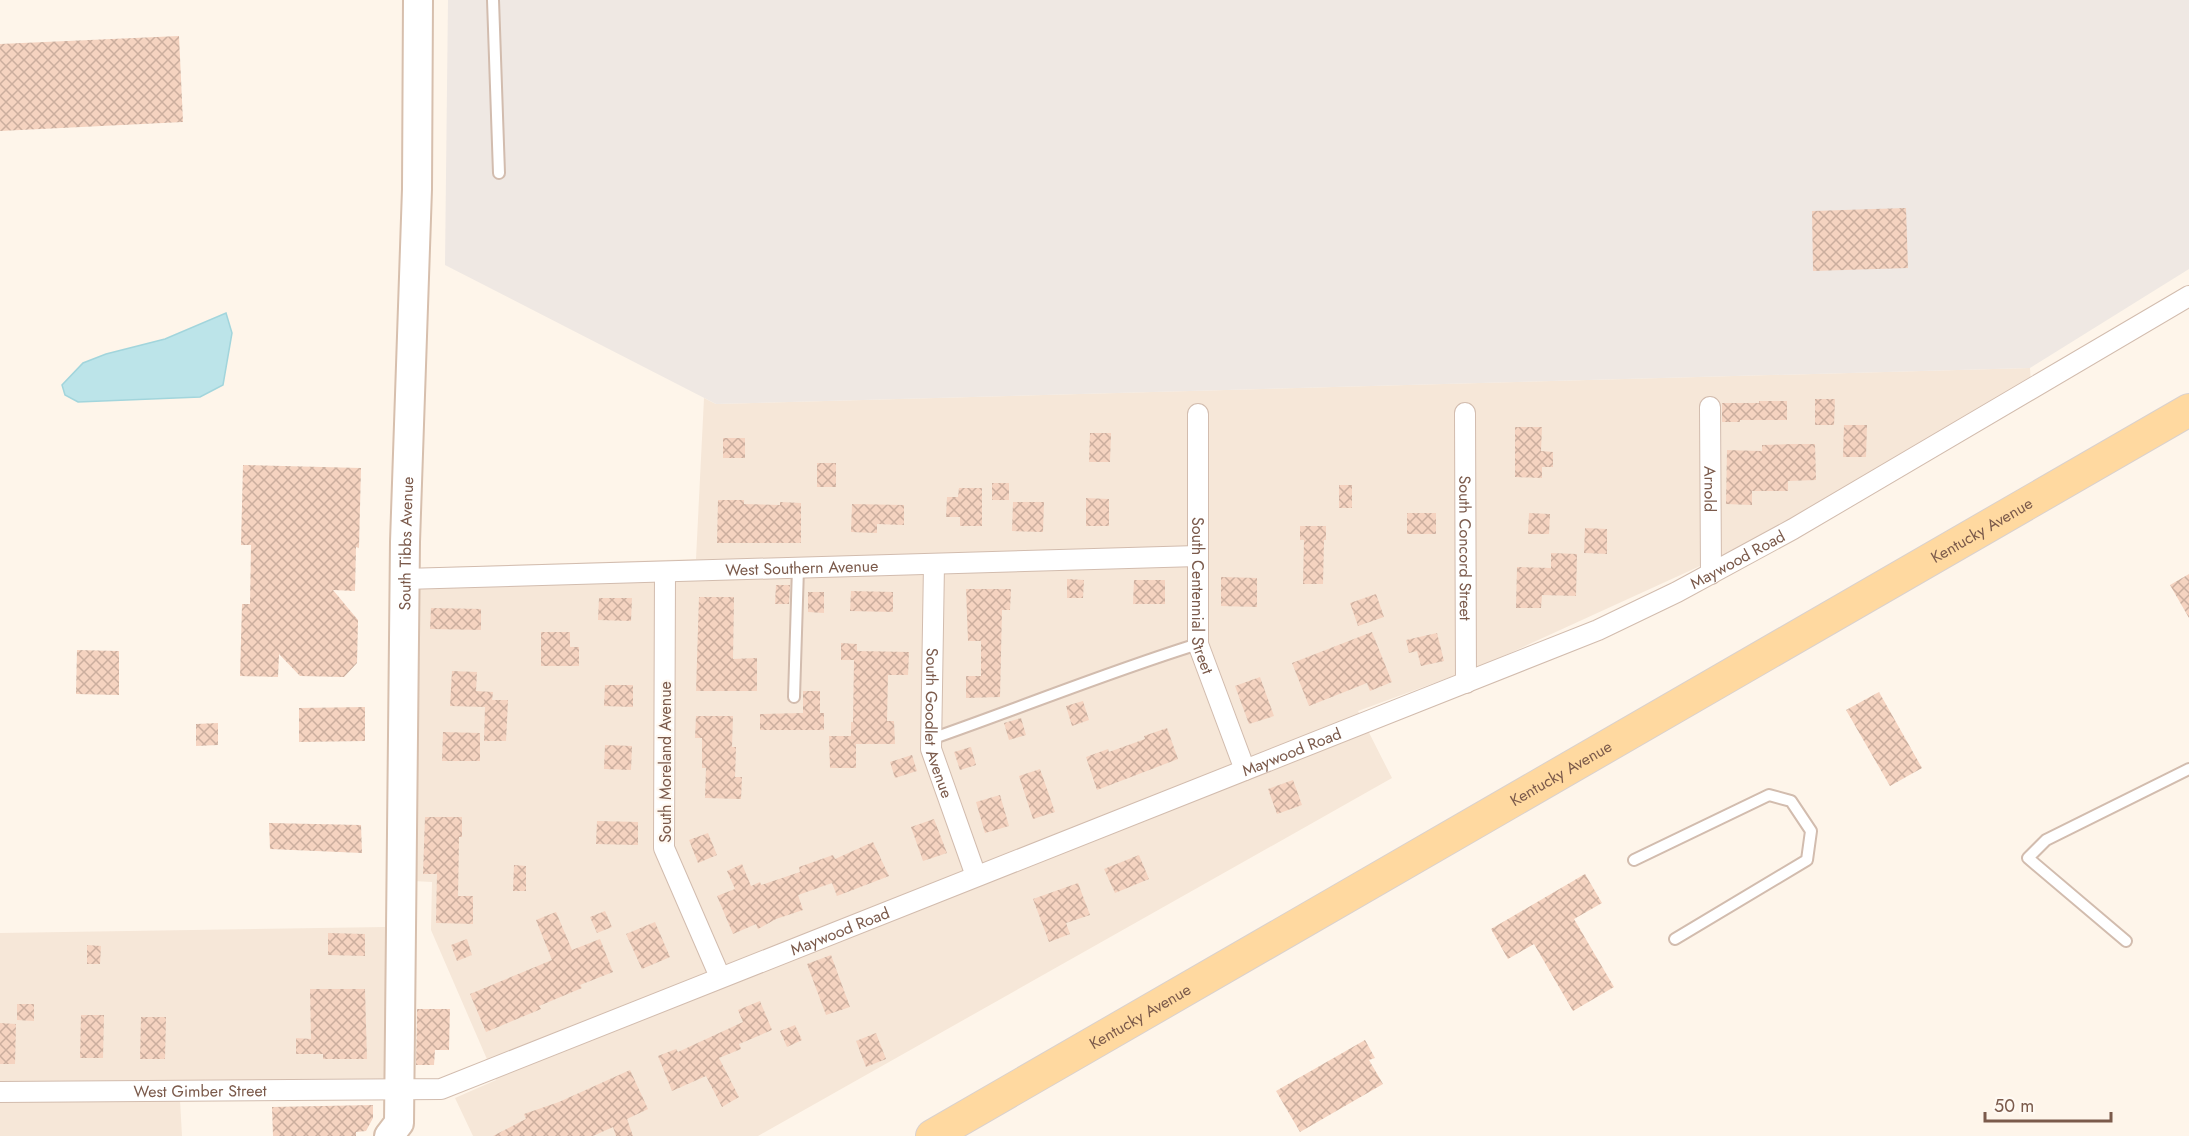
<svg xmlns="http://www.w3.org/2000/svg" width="2189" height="1136" viewBox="0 0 2189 1136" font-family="Jost,sans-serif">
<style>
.residential{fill:#f6e7d8}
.industrial{fill:#efe8e3}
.water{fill:#bce4e9;stroke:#a2d5dc;stroke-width:1.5}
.building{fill:url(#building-cross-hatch)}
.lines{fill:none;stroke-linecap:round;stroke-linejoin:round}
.lane-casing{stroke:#d2bcae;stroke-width:14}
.street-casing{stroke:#d2bcae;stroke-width:22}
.secondary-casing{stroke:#d7bfad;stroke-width:32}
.primary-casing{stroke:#dad1cd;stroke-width:34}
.lane{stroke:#fff;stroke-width:10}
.street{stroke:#fff;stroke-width:20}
.secondary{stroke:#fff;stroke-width:28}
.primary{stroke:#ffd9a0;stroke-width:32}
.labels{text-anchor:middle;stroke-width:4.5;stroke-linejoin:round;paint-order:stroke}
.street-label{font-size:16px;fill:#7b5a4b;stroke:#fff9f2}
</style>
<defs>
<pattern id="building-cross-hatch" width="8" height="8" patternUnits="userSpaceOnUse" patternTransform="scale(1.5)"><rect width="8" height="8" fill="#f5d3c0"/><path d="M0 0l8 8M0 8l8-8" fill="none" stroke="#cbae9e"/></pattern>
</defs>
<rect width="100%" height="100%" fill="#fef5ea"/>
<!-- residential -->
<path class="residential" d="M 2030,368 L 2031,384 L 1733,551 L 1486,664 L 1358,711 L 1392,778 L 758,1136 L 473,1136 L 455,1098 L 496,1080 L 431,930 L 432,882 L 413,881 L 417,568 L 696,559 L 704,398 L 716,404 Z
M 385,927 L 388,1094 L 180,1100 L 182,1136 L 0,1136 L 0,933 Z"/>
<!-- industrial -->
<path class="industrial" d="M 448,0 L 2189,0 L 2189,269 L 2030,368 L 716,404 L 445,265 Z"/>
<!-- water -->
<path class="water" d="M 226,313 L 232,333 L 223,385 L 200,397 L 78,402 L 65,395 L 62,385 L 83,363 L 106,354 L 165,339 Z"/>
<!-- building -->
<path class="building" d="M 179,36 L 183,122 L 0,131 L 0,44 Z
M 1906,208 L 1908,268 L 1813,271 L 1812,211 Z
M 1815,399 L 1835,399 L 1834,425 L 1815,425 Z
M 1759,401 L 1787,401 L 1787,420 L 1740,420 L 1740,422 L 1722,422 L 1722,403 L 1759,403 Z
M 1844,425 L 1867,425 L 1866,457 L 1843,457 Z
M 1515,427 L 1542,427 L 1541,451 L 1553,452 L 1553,467 L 1542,467 L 1542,478 L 1515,477 Z
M 1090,433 L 1111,433 L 1110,462 L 1089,462 Z
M 723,438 L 745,438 L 745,458 L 723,458 Z
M 1792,444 L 1815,444 L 1816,480 L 1788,481 L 1788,491 L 1752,491 L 1752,505 L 1726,504 L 1727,450 L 1762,451 L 1762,445 Z
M 817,463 L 836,463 L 836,487 L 817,487 Z
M 243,465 L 361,468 L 359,548 L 356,547 L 355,591 L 333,590 L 358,620 L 357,663 L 344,677 L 300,676 L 279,654 L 278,677 L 240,676 L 242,604 L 250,604 L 251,545 L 241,545 Z
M 992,483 L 1009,483 L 1009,500 L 992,500 Z
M 1339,485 L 1352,485 L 1352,508 L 1339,508 Z
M 959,488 L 982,488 L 982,526 L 960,526 L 960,517 L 946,517 L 947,497 L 958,497 Z
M 1086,498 L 1109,499 L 1109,526 L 1086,526 Z
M 718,500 L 744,500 L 744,504 L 780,505 L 780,502 L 801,503 L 801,543 L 717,543 Z
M 1013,502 L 1044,502 L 1043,532 L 1012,531 Z
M 852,504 L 904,505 L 904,525 L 877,524 L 877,533 L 851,532 Z
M 1407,513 L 1436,513 L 1436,534 L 1407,534 Z
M 1529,513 L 1550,514 L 1549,534 L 1528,534 Z
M 1300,526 L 1326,526 L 1326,540 L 1324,540 L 1323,584 L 1303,584 L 1304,540 L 1300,540 Z
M 1585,528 L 1607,529 L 1607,554 L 1584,553 Z
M 1551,553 L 1577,554 L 1576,596 L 1542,595 L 1541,608 L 1516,608 L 1517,567 L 1551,568 Z
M 2189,574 L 2189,618 L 2170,585 Z
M 1221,577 L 1257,578 L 1257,607 L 1221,606 Z
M 1067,579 L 1084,580 L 1083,598 L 1067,598 Z
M 1134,580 L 1165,580 L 1165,604 L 1133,604 Z
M 776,585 L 790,585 L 789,604 L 775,604 Z
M 966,589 L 1011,589 L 1010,610 L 1002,610 L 1000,697 L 966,698 L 966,676 L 981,676 L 981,641 L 968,641 Z
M 851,591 L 893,592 L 893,612 L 850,611 Z
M 808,592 L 824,592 L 824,613 L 808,612 Z
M 1376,594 L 1384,617 L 1358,626 L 1350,603 Z
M 699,597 L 734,597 L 733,659 L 757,658 L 757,691 L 696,691 Z
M 599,598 L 632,598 L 631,621 L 598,620 Z
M 431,608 L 481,609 L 481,630 L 430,629 Z
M 541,632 L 570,632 L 570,647 L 579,647 L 579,666 L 541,666 Z
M 1372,632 L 1392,682 L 1370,691 L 1367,683 L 1309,706 L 1292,663 Z
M 1437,633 L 1444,661 L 1421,666 L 1417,651 L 1409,653 L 1406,640 Z
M 841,643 L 857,644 L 857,651 L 909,652 L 908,675 L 888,675 L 887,721 L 894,721 L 895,744 L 856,744 L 856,768 L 830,768 L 829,736 L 851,736 L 851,722 L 853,722 L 854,660 L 841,660 Z
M 77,650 L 119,651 L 119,695 L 76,694 Z
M 452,671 L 477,672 L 476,691 L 493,692 L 492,700 L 508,700 L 506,741 L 484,741 L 485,707 L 450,706 Z
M 1260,677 L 1274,716 L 1249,724 L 1235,686 Z
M 605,685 L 633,685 L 633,707 L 604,706 Z
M 803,691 L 820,691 L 820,713 L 824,713 L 824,730 L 760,730 L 760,714 L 803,713 Z
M 1879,692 L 1922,768 L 1890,786 L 1846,710 Z
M 1083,701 L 1089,720 L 1072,726 L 1066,706 Z
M 365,707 L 365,741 L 299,742 L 299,708 Z
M 696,716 L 733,716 L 732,747 L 736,747 L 735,777 L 742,777 L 741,799 L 705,798 L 706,768 L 702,768 L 702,738 L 695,738 Z
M 1021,718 L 1026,735 L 1009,740 L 1004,723 Z
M 218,723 L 218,745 L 196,746 L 196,724 Z
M 1167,728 L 1178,759 L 1097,790 L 1086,757 L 1108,749 L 1109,752 L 1145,739 L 1144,736 Z
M 443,732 L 480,733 L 480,761 L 442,761 Z
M 605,745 L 632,746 L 631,770 L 604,769 Z
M 971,747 L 976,765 L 960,770 L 954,752 Z
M 912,755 L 917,771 L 895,778 L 890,762 Z
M 1040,769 L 1055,812 L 1033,819 L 1019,776 Z
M 1293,780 L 1302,805 L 1277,814 L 1268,789 Z
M 1000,795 L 1009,826 L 985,833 L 976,802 Z
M 425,817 L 462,817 L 462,837 L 459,837 L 458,896 L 473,896 L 473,924 L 436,923 L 437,874 L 423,874 Z
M 934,819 L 947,853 L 923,861 L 911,827 Z
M 597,821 L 638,822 L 638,845 L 596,844 Z
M 269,823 L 361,825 L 362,853 L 270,849 Z
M 708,833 L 717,855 L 698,863 L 689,840 Z
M 873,842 L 889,876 L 837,896 L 832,883 L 798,895 L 803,910 L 776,919 L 758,929 L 756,924 L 733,934 L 717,896 L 735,889 L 727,871 L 742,864 L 751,886 L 760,882 L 761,885 L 800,872 L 799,867 L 833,855 L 835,859 Z
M 1139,855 L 1149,879 L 1115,893 L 1104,869 Z
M 514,865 L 526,866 L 526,891 L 513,891 Z
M 1585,874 L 1602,903 L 1574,919 L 1614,987 L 1573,1011 L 1534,944 L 1508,959 L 1491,929 Z
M 1078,883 L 1090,915 L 1066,923 L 1070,934 L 1049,942 L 1033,899 Z
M 605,911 L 612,927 L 597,933 L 590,917 Z
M 556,912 L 572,950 L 600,939 L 613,972 L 580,985 L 582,988 L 539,1006 L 541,1009 L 486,1032 L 470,994 L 552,960 L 536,920 Z
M 655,922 L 670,957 L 642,969 L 626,934 Z
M 328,933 L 365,934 L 365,956 L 328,955 Z
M 467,939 L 472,955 L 457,961 L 451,945 Z
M 87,945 L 101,946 L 100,964 L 87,964 Z
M 831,955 L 850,1007 L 826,1015 L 807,964 Z
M 310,989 L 365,989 L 367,1059 L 323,1059 L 323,1054 L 296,1054 L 296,1038 L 311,1039 Z
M 760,1001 L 772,1030 L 739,1044 L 741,1049 L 719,1058 L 739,1097 L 722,1107 L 706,1076 L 672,1091 L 658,1056 L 676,1049 L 678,1052 L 743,1022 L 738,1010 Z
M 17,1004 L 34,1004 L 34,1021 L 17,1020 Z
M 417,1009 L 450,1009 L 449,1050 L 435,1050 L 434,1065 L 416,1065 Z
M 81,1015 L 104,1015 L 103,1058 L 80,1058 Z
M 141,1017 L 166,1017 L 165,1059 L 140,1059 Z
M 0,1023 L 16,1024 L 15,1064 L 0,1064 Z
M 795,1025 L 802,1040 L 787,1047 L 780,1031 Z
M 876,1033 L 886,1059 L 866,1067 L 856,1041 Z
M 1365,1040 L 1375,1058 L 1369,1060 L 1383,1084 L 1300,1132 L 1276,1091 Z
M 630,1070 L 648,1109 L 627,1119 L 633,1136 L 616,1136 L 613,1127 L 593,1136 L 493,1136 L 526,1119 L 524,1114 L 559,1102 Z
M 373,1105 L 373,1118 L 366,1131 L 356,1132 L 356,1136 L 273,1136 L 272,1107 Z"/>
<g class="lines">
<defs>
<path id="lane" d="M 493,0 L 499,173
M 794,697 L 798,568
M 931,739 C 1020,708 1108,672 1198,644
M 1634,860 L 1769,795 L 1791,801 L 1811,831 L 1807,860 L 1675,939
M 2126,941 L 2028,858 L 2046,840 L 2189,769"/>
<g id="street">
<path id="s1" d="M 1710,407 L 1711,574"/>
<path id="s2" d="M 1465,413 L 1466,683"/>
<path id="s3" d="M 1198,414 L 1198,644 L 1245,770"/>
<path id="s4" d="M 934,564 L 931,749 L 976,876"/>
<path d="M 665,572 L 664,848 L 720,977"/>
<path id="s5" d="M 404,579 L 1198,556"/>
<path id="s6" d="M 0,1092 L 441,1089 L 1598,630 L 1677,592 L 1793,529 L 2189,296"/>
</g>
<g id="secondary">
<path id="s7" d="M 389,1136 L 399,1123 L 405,542 L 417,189 L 418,0"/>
</g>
<g id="primary">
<path id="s8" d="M 932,1136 L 2189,410"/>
</g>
</defs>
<!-- lane casing -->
<use href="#lane" class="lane-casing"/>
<!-- street casing -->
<use href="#street" class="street-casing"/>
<!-- secondary casing -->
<use href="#secondary" class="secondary-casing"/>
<!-- primary casing -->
<use href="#primary" class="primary-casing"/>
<!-- lane -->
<use href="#lane" class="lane"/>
<!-- street -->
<use href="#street" class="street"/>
<!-- secondary -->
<use href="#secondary" class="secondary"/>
<!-- primary -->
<use href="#primary" class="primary"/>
</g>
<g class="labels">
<!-- street labels -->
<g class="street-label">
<text dy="6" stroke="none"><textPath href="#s1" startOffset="82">Arnold</textPath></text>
<text dy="6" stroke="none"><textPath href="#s8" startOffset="1212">Kentucky Avenue</textPath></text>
<text dy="6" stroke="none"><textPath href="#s7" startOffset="596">South Tibbs Avenue</textPath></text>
<text dy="6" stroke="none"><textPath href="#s2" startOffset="135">South Concord Street</textPath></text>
<text dy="6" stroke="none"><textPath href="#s6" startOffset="1842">Maywood Road</textPath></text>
<text dy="6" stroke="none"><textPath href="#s5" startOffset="398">West Southern Avenue</textPath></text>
<text dy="6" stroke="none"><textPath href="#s3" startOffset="182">South Centennial Street</textPath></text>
<text dy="6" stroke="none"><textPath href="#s4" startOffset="160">South Goodlet Avenue</textPath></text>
<text dy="6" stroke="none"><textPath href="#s6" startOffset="1356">Maywood Road</textPath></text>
<text transform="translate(665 762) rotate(-90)" y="6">South Moreland Avenue</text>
<text dy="6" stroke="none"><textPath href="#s8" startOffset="726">Kentucky Avenue</textPath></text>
<text dy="6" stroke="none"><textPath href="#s6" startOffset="870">Maywood Road</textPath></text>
<text dy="6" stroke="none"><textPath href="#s8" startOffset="240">Kentucky Avenue</textPath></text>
<text dy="6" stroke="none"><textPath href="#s6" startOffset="200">West Gimber Street</textPath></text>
</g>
</g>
<!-- scale -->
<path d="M1985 1112v9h126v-9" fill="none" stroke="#7b5a4b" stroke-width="3"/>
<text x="1994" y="1112" font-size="18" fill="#7b5a4b" stroke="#fff9f2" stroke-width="4.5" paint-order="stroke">50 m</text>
</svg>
